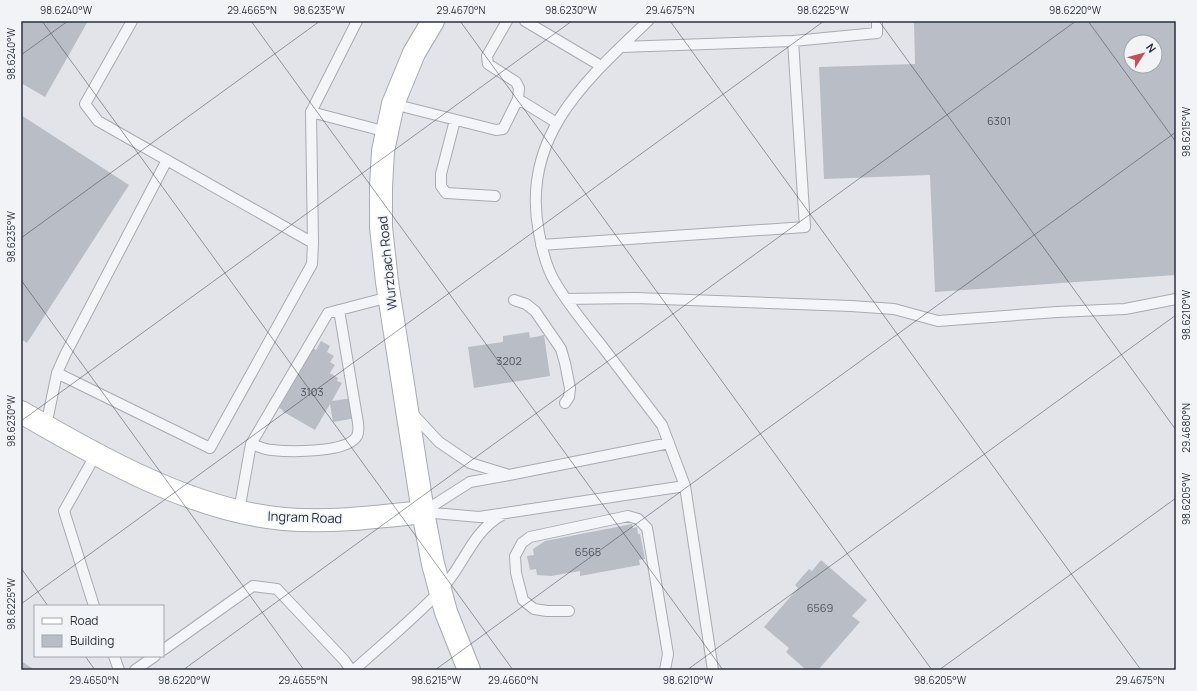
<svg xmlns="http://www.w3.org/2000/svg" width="1197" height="691" viewBox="0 0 1197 691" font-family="Manrope,sans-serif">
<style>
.building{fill:#b9bdc5;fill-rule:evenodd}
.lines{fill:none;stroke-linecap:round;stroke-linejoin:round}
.lane-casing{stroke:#a7abb3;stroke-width:12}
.secondary-casing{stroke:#a7abb3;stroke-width:24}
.lane{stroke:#f4f5f8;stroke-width:10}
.secondary{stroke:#fff;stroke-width:22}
.ticks{fill:none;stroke:#2b313f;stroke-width:1;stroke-opacity:0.45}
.labels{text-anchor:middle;stroke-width:3;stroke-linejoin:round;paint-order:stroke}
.number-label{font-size:11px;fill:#4e5460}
.street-label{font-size:13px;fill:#2b313f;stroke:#f1f3f6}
.neatline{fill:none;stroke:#2b313f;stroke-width:1.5}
.ticks-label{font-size:10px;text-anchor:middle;fill:#2b313f}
</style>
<rect width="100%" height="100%" fill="#e2e4e9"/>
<!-- building -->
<path class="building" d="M 22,21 L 88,21 L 45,97 L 21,83 Z
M 914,21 L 1176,21 L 1176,275 L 935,292 L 930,175 L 824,179 L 819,67 L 915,64 ZM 1131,42 L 1155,42 L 1155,66 L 1131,66 Z
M 21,115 L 129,185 L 27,343 L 21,339 Z
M 529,332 L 530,338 L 544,335 L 550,376 L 474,388 L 468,347 L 503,342 L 503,336 Z
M 321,341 L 330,346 L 327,352 L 334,356 L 330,362 L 335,365 L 330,373 L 338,378 L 337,381 L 342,383 L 332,401 L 359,397 L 362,417 L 333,422 L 330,404 L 315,430 L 282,411 L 283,410 L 279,408 L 313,348 L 316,350 Z
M 632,524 L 633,528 L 637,527 L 638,534 L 640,534 L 645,559 L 639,560 L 640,565 L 580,576 L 580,571 L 551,576 L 537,575 L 536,569 L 530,570 L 527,556 L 534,555 L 533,549 L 545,541 Z
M 821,560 L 867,600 L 852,616 L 860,622 L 818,670 L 806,670 L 786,652 L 789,648 L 764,627 L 798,588 L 795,585 L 809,569 L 812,571 Z
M 21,661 L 35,670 L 21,670 Z"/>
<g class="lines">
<defs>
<path id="lane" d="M 132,21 L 85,104 L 98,121 L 313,243 L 311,112 L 357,21
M 507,21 L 487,56 L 488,64 L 516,82 L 519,88 L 518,99 L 557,123
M 525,21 L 601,66
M 648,21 C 585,81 520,137 539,233 C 542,250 546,267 555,282 C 569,306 588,328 605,350 C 624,375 643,400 662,425 L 685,486 L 713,670
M 621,47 L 793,41 L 877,33 L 877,21
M 393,104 L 496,130 L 503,129 L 518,99
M 311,112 L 387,132
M 455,120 L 441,174 L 441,186 L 446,193 L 495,196
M 541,245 L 805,227 L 793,41
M 566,299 L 636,298 L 851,306 L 894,309 L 938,321 L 1057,312 L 1125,309 L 1176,299
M 514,300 L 526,304 L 535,311 L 561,349 L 565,363 L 570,388 L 569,397 L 565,403
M 57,373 L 210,448 L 312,264 L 313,243
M 411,412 L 439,442 L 470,463 L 506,474
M 46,426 L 57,373 L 65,355 L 167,160
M 251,444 L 328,313 L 389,297
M 239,511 L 251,444 C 258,446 265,450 272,450 C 290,452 348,453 357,436 C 360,430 358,423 357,417 L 339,310
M 423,512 L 479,517 L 685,486
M 423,512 L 470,482 L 509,475 L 669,443
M 94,606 L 64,511 L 96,454
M 569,611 L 547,611 L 534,609 L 523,600 L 516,573 L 515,556 L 522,543 L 530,537 L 628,516 L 638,519 L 647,528 L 668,654 L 665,670
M 163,650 L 253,586 L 277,589 L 344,660 L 351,670
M 114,656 L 119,670
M 135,670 L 155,656
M 354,670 C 383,644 413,619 439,592 C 464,567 470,533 502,515"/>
<path id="secondary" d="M 433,21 L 414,53 L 393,104 L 383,151 L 381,187 L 381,227 L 387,282 L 423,512 L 433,564 L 446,612 L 469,670
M 21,412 C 98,457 193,511 284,519 C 330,523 377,517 423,512"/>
</defs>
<!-- lane casing -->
<use href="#lane" class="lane-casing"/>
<!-- secondary casing -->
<use href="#secondary" class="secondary-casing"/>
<!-- lane -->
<use href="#lane" class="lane"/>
<!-- secondary -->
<use href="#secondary" class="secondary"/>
</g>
<!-- ticks -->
<path class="ticks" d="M 42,21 L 513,670M 251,21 L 723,670M 460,21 L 932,670M 670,21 L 1141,670M 879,21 L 1176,430M 1088,21 L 1176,142M 21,55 L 68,21M 21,238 L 320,21M 21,280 L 304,670M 21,421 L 572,21M 21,568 L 48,606M 21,604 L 824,21M 85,656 L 95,670M 183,670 L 1076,21M 435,670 L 1176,132M 687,670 L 1176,315M 939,670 L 1176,498"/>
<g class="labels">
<!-- number labels -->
<g class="number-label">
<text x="999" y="125">6301</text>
<text x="509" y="365">3202</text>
<text x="312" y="396">3103</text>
<text x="588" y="556">6565</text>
<text x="820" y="612">6569</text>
</g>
<!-- street labels -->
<g class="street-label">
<text transform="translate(387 263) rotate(-96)" y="5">Wurzbach Road</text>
<text transform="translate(305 517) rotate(2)" y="5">Ingram Road</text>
</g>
</g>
<!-- border -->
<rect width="1197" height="691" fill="none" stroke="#f1f3f6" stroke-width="44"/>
<!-- legend -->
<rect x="34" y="605" width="130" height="52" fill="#f1f3f6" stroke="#a2a5ad"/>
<rect x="42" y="618" width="20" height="6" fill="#ffffff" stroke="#a2a5ad"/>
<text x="70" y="625" font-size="12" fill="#2b313f">Road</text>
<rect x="42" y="635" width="20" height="12" fill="#b9bdc5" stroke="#a2a5ad"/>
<text x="70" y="645" font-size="12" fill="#2b313f">Building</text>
<!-- north arrow -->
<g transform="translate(1143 54) rotate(54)"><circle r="19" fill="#f1f3f6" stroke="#a2a5ad"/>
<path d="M0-3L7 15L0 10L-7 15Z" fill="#c35159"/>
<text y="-6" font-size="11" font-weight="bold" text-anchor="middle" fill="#2b313f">N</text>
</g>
<rect x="22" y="22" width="1153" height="647" class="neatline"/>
<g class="ticks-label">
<text x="66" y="14">98.6240°W</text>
<text x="252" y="14">29.4665°N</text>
<text x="319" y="14">98.6235°W</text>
<text x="461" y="14">29.4670°N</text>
<text x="571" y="14">98.6230°W</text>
<text x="670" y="14">29.4675°N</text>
<text x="823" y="14">98.6225°W</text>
<text x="1075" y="14">98.6220°W</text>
<text transform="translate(11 54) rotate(-90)" y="4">98.6240°W</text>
<text transform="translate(1186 132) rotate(-90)" y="4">98.6215°W</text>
<text transform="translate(11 237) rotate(-90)" y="4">98.6235°W</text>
<text transform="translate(1186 315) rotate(-90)" y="4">98.6210°W</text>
<text transform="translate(11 421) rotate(-90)" y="4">98.6230°W</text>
<text transform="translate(1186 428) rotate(-90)" y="4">29.4680°N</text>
<text transform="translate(1186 499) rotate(-90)" y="4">98.6205°W</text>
<text transform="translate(11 604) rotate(-90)" y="4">98.6225°W</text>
<text x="94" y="684">29.4650°N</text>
<text x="184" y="684">98.6220°W</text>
<text x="303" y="684">29.4655°N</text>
<text x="436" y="684">98.6215°W</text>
<text x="513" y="684">29.4660°N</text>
<text x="688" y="684">98.6210°W</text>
<text x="940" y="684">98.6205°W</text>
<text x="1140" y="684">29.4675°N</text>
</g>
</svg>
